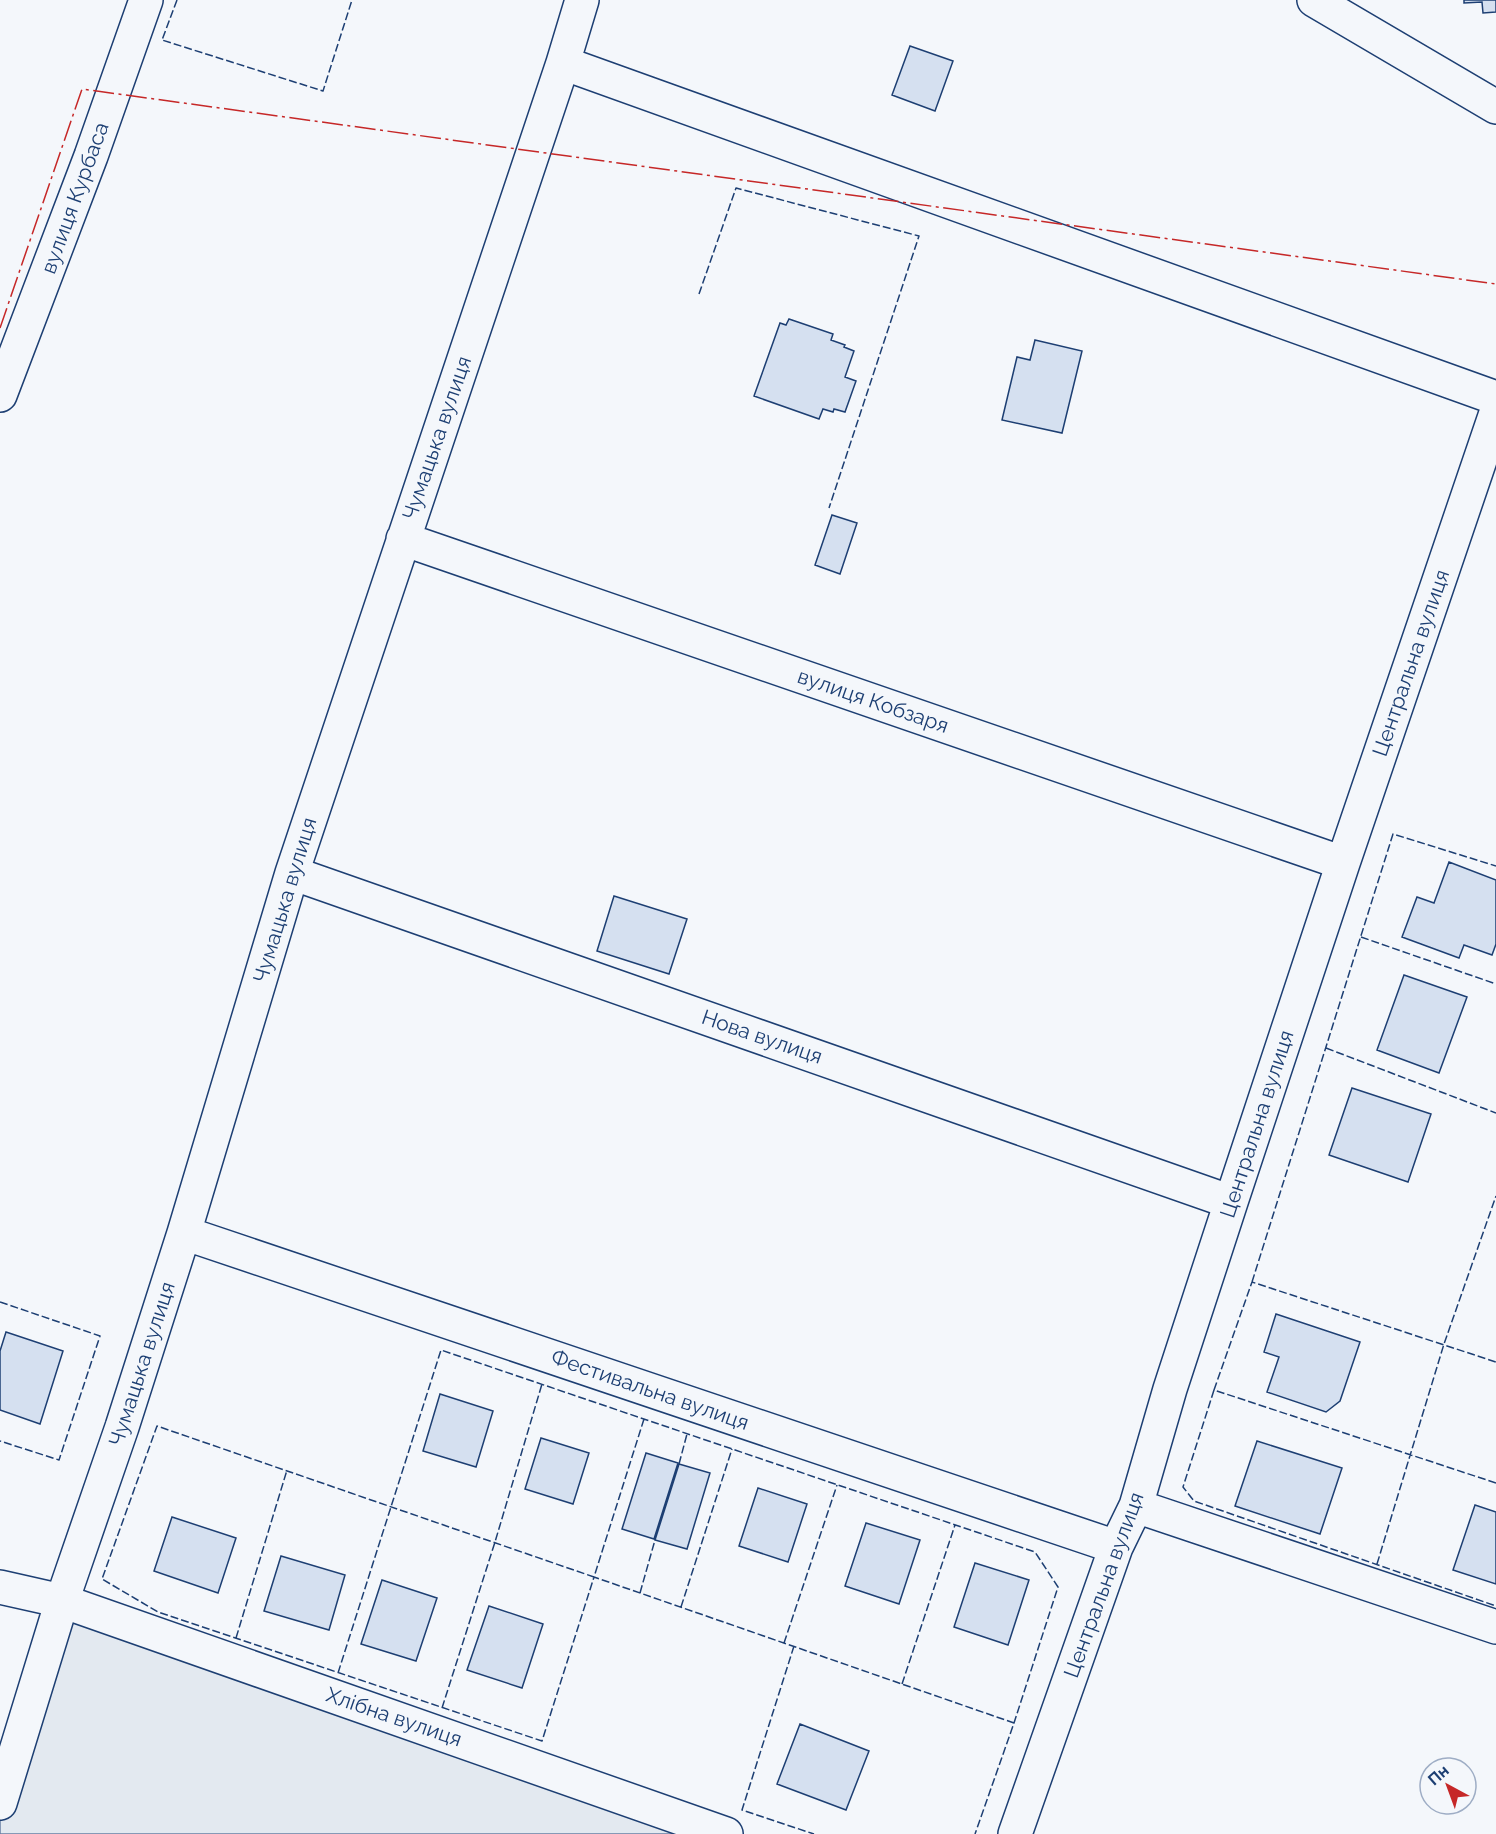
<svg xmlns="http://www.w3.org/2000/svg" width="1496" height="1834" viewBox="0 0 1496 1834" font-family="Raleway,sans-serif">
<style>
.green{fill:#e3e9f0;stroke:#687fa3;stroke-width:1.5}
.building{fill:#d5e0f0;stroke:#1d3f73;stroke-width:1.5}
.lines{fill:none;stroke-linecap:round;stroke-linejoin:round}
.minor-casing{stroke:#1d3f73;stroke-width:36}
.minor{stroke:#f4f7fb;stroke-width:33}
.fence{stroke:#1d3f73;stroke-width:1.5;stroke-dasharray:8 3;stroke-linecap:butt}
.power{stroke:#c62828;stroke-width:1.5;stroke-dasharray:21 4.5 3 4.5;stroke-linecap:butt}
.labels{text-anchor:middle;stroke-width:4.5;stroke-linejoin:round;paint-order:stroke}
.street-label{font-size:21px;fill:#1d3f73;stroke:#f4f7fb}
</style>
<rect width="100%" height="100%" fill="#f4f7fb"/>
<!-- green -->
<path class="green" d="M 62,1601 L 725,1834 L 0,1834 L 0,1803 Z"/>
<!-- building -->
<path class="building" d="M 1464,0 L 1496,0 L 1496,12 L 1483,13 L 1482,2 L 1464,3 Z
M 910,46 L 953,61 L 935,111 L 892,95 Z
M 789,319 L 833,334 L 831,340 L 845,345 L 844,347 L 854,351 L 845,377 L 856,381 L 845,412 L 834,409 L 833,412 L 823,409 L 819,419 L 754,396 L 780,323 L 786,325 Z
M 1035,340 L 1082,351 L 1062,433 L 1002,420 L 1017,357 L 1030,360 Z
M 832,515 L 857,523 L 840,574 L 815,565 Z
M 1449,862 L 1496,880 L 1496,944 L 1492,955 L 1464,945 L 1459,958 L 1402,937 L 1417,897 L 1434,903 Z
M 614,896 L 687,919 L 669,974 L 597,951 Z
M 1404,975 L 1467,997 L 1439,1073 L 1377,1050 Z
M 1352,1088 L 1431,1114 L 1408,1182 L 1329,1155 Z
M 1276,1314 L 1360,1342 L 1340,1401 L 1326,1412 L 1267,1392 L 1279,1357 L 1264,1352 Z
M 6,1332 L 63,1351 L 40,1424 L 0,1410 L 0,1351 Z
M 440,1394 L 493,1411 L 476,1467 L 423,1451 Z
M 541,1438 L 589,1453 L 573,1504 L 525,1489 Z
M 1257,1441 L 1342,1468 L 1320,1534 L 1235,1506 Z
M 646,1453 L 678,1463 L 654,1539 L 622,1529 Z
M 679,1464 L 710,1473 L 687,1549 L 655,1540 Z
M 758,1488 L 807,1504 L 788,1562 L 739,1546 Z
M 1475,1505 L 1496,1512 L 1496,1584 L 1453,1570 Z
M 172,1517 L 236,1538 L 218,1593 L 154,1571 Z
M 866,1523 L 920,1540 L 899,1604 L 845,1586 Z
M 281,1556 L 345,1575 L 329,1630 L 264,1611 Z
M 975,1563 L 1029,1580 L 1008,1645 L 954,1627 Z
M 382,1580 L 437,1598 L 416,1661 L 361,1644 Z
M 489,1606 L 543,1624 L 522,1688 L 467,1670 Z
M 800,1724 L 869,1751 L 846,1810 L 777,1784 Z"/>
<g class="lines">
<defs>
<path id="minor" d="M 1314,0 L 1496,107
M 563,63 L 1496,398
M 0,395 L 91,156 L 146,0
M 403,539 L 1343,863
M 292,873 L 1231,1202
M 184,1233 L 1116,1547
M 1136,1506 L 1496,1627
M 0,1587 L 62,1601 L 726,1834
M 0,1803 L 62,1601 L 122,1427 L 184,1233 L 292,873 L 563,63 L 582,0
M 1015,1834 L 1116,1547 L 1136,1506 L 1170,1389 L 1231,1202 L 1343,863 L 1496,413"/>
</defs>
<!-- minor casing -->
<use href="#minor" class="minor-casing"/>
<!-- minor -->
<use href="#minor" class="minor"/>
<!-- fence -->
<path class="fence" d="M 177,0 L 162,40 L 323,91 L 352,0
M 699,294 L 736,188 L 919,236 L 829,508
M 1361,937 L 1496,984
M 1326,1048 L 1496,1113
M 1252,1282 L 1393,834 L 1496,866
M 0,1302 L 100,1336 L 59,1460 L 0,1441
M 1214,1390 L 1252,1282 L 1496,1362
M 644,1419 L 594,1577 L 157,1426 L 102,1579 L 158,1612 L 542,1741 L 594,1577 L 1014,1723 L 975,1834
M 679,1464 L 687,1434
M 1496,1483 L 1214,1390 L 1183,1487 L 1194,1501 L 1496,1606
M 1377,1564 L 1444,1344 L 1496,1196
M 640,1593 L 655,1540
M 681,1607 L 732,1449
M 236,1638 L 287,1470
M 784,1643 L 837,1485
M 794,1646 L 742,1810 L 814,1834
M 338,1673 L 441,1350 L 1035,1552 L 1058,1587 L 1014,1723
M 902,1684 L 955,1525
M 442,1708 L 495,1542 L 542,1384"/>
<!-- power -->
<path class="power" d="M 0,328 L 82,89 L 1496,284"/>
</g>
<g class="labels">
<!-- street labels -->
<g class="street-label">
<text transform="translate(75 198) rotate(-70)" y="7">вулиця Курбаса</text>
<text transform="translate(437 438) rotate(-71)" y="7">Чумацька вулиця</text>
<text transform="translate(1411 663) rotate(-71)" y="7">Центральна вулиця</text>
<text transform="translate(873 701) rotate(19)" y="7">вулиця Кобзаря</text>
<text transform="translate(285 900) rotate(-73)" y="7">Чумацька вулиця</text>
<text transform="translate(762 1037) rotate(19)" y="7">Нова вулиця</text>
<text transform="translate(1257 1124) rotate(-72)" y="7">Центральна вулиця</text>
<text transform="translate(142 1364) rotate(-72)" y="7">Чумацька вулиця</text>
<text transform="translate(650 1390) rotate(19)" y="7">Фестивальна вулиця</text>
<text transform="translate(1104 1585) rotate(-70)" y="7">Центральна вулиця</text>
<text transform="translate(394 1717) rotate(19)" y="7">Хлібна вулиця</text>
</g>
</g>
<!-- north arrow -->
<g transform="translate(1448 1786) rotate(319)"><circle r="28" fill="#f4f7fb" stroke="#9eadc5" stroke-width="1.5"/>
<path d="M0-4.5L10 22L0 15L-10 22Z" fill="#c62828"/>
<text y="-9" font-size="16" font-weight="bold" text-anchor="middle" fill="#1d3f73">Пн</text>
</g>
</svg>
